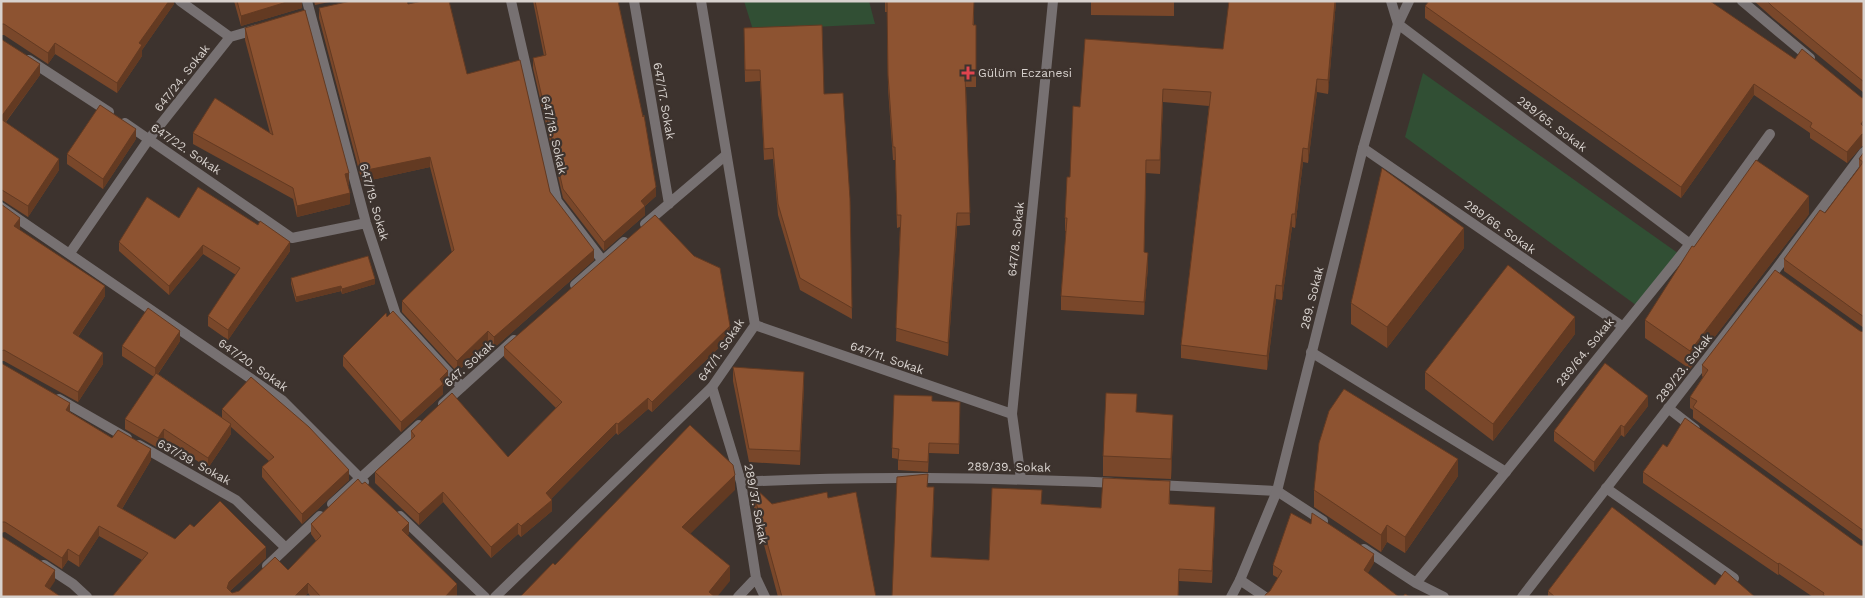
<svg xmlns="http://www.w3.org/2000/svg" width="1865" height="598" viewBox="0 0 1865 598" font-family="'Work Sans',sans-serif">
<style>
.green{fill:#314f34}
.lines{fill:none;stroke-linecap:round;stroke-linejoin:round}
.service{stroke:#777172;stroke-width:10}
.minor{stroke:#777172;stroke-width:10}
.tertiary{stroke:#777172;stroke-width:10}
.wall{fill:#79472a}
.shaded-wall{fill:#633a22}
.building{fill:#8d5331;stroke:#633a22}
.health-dot{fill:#e0444e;stroke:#3d332e;stroke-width:2}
.labels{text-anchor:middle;stroke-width:4.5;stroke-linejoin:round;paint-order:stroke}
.poi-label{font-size:12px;fill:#d8d2ce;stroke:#3d332e;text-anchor:start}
.street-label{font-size:12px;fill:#d8d2ce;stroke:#3d332e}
</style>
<rect width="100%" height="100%" fill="#3d332e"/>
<!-- green -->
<path class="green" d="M 744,1 L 869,1 L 875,24 L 753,30 Z
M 1423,73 L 1682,256 L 1640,308 L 1405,137 Z"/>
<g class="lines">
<!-- service -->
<path class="service" d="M 1311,352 L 1506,472
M 1606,488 L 1734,578"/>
<!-- minor -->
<path class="minor" d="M 180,1 L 230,37
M 307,1 L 366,223 L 396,315 L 462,387
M 511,1 L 557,201 L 602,260
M 634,1 L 669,204
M 1409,1 L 1398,24 L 1690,244
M 1742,1 L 1810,58
M 29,60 L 109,112
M 125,123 L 292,238 L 366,223
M 1363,148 L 1622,326
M 1,207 L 282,400 L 364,482
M 645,224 L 726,155
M 70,253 L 149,139 L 230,37 L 258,29
M 575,285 L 624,242
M 755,325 L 1012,414
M 712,387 L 741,482 L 756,578 L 765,597
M 59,399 L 127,438
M 443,404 L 514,340
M 1668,408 L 1695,429
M 139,445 L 236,500 L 286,548
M 1021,479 L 1012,414 L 1053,1
M 741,482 C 865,475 991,478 1115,483
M 1157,485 L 1277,491 L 1323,521
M 332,504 L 419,425
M 400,516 L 485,597
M 1364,549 L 1416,583 L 1444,597
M 44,565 L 73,584 L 87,597
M 267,566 L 320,516
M 1240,580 L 1265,597
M 1416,583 L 1690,244 L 1770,134
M 738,597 L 756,578
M 1522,597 L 1774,272 L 1864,152"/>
<!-- tertiary -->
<path class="tertiary" d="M 495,597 L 712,387 L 755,325 L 701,1
M 1231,597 L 1240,580 L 1277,491 L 1363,148 L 1398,24 L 1391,1"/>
</g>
<!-- wall -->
<path class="wall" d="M 1,1 L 174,1 L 174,4 L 142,50 L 142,56 L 117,93 L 55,54 L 48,64 L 4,35 L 1,35 Z
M 234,1 L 302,1 L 302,8 L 241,26 Z
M 314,1 L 334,1 L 315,5 Z
M 533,1 L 618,1 L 656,196 L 645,206 L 645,215 L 604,251 L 563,198 L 533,68 L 533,58 L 544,56 Z
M 885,1 L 974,1 L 974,25 L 976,25 L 976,87 L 966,87 L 970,225 L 957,226 L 948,356 L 896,341 L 900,227 L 897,228 L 895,160 L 893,160 L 888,88 L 887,12 L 885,12 Z
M 1091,1 L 1174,1 L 1174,16 L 1091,15 Z
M 1336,1 L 1328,94 L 1317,92 L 1308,163 L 1303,162 L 1295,228 L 1292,227 L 1282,300 L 1276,299 L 1267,370 L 1181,358 L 1181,345 L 1209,106 L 1163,102 L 1160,174 L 1146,173 L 1144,252 L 1148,266 L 1144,315 L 1061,310 L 1061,296 L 1066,231 L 1065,231 L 1065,218 L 1080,107 L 1223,49 Z
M 1754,1 L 1864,1 L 1864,93 L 1773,18 Z
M 408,4 L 467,74 L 550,192 L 594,260 L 494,348 L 488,342 L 457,372 L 402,312 L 402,301 L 452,253 L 430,167 L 362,182 L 319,18 L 319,8 Z
M 1425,6 L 1795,59 L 1862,98 L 1864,97 L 1864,146 L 1862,146 L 1847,163 L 1810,138 L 1810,133 L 1754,95 L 1681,198 L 1425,18 Z
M 245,28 L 349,184 L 348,185 L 350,204 L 297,217 L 293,199 L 193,144 L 193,133 L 270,133 L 245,40 Z
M 1,39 L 40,75 L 6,122 L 59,170 L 28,217 L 2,200 Z
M 744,39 L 824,94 L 850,199 L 852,319 L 800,290 L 778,215 L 773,159 L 764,160 L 760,81 L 745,82 Z
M 136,139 L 103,189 L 67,164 L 67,154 Z
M 1864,152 L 1864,328 L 1784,271 L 1784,259 L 1825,213 L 1859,168 L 1859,159 Z
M 1,204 L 20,228 L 19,230 L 105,296 L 78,337 L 103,364 L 78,402 L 4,361 L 1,361 Z
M 1809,214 L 1690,369 L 1645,338 L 1645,320 Z
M 179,218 L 290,251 L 228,340 L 208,326 L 208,316 L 236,275 L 203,254 L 169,295 L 119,251 L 119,242 Z
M 1464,248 L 1387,348 L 1351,324 L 1351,303 Z
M 291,278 L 375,284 L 342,294 L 341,291 L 296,302 L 291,284 Z
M 387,317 L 448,381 L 443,386 L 443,394 L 401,432 L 343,366 L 343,356 Z
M 1860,331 L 1864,332 L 1864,542 L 1693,418 L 1693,410 L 1690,408 L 1690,397 L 1703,377 L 1702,376 L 1702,365 Z
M 1575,334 L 1493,441 L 1425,389 L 1425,372 Z
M 730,337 L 652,412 L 648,409 L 618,435 L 616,433 L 551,499 L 552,511 L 521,537 L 518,534 L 491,558 L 443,502 L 419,525 L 375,483 L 375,472 L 411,440 L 411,431 L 508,457 L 556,408 L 504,357 L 504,347 Z
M 180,341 L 158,374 L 222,418 L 222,409 L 349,480 L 302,524 L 262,477 L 262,467 L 269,461 L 231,427 L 231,434 L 208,468 L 164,439 L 158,448 L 125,429 L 125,419 L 154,377 L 122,356 L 122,346 Z
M 1,363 L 70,412 L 112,438 L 151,460 L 122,509 L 175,539 L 194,527 L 266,558 L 230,591 L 232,593 L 239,591 L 288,570 L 316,541 L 311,534 L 311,524 L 409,534 L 407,535 L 457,595 L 455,597 L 311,597 L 308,593 L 304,597 L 112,597 L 142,560 L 99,536 L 79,567 L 68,560 L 62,569 L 5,532 L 1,533 Z
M 733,367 L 804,385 L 800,465 L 749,462 L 733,381 Z
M 932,401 L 960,412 L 959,454 L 929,453 L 928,472 L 898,470 L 898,459 L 892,458 L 892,448 Z
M 1648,406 L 1624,437 L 1621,435 L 1594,472 L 1554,441 L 1554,431 Z
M 1137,412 L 1173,436 L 1171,479 L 1103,476 L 1103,456 Z
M 1667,447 L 1860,545 L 1864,597 L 1813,597 L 1779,574 L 1778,575 L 1643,483 L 1643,472 Z
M 1458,476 L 1405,553 L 1387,542 L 1381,552 L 1314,507 L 1314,490 Z
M 751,484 L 772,504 L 828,498 L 876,597 L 778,597 L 751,496 Z
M 928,487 L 934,499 L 931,557 L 989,560 L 1042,504 L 1101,508 L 1170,493 L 1170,504 L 1215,519 L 1212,583 L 1179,581 L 1178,597 L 892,597 Z
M 1374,563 L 1270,591 L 1278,578 L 1273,575 L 1273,565 Z
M 1715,585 L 1755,597 L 1548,597 L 1548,591 Z"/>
<!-- shaded-wall -->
<path class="shaded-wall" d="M 169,1 L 174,1 L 174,4 L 142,50 L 142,56 L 117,93 L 117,83 L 139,43 Z
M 290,1 L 302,1 L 302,8 L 241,26 L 241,16 Z
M 1335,1 L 1336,1 L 1328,94 L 1328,80 Z
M 55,43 L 55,54 L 48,64 L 48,53 Z
M 40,64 L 40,75 L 1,128 L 1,117 Z
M 1317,79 L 1317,92 L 1308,163 L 1308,149 Z
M 1754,84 L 1754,95 L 1681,198 L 1681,187 Z
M 1163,89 L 1163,102 L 1160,174 L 1160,160 Z
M 136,129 L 136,139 L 103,189 L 103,179 Z
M 1862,134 L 1862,146 L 1847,163 L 1847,152 Z
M 1303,148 L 1303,162 L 1295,228 L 1295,214 Z
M 430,157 L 430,167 L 362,182 L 362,171 Z
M 59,159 L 59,170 L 28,217 L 28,206 Z
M 349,173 L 349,184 L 345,185 L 345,174 Z
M 656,187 L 656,196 L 645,206 L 645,215 L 604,251 L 604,242 L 641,201 Z
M 350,193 L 350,204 L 297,217 L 297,206 Z
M 1809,196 L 1809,214 L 1690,369 L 1690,351 Z
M 957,213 L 957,226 L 948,356 L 948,343 Z
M 1292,214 L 1292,227 L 1282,300 L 1282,286 Z
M 20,218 L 20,228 L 14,237 L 14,226 Z
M 1464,228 L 1464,248 L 1387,348 L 1387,327 Z
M 290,242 L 290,251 L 228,340 L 228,330 Z
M 203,245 L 203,254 L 169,295 L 169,286 Z
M 594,250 L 594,260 L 494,348 L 494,337 Z
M 1148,253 L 1148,266 L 1144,315 L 1144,302 Z
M 375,279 L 375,284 L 342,294 L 342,289 Z
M 1276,285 L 1276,299 L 1267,370 L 1267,356 Z
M 105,286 L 105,296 L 73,344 L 73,333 Z
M 341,286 L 341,291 L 296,302 L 296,297 Z
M 1575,317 L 1575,334 L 1493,441 L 1493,424 Z
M 730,326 L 730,337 L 652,412 L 652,402 Z
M 180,331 L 180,341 L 155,378 L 155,368 Z
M 488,331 L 488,342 L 457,372 L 457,361 Z
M 103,353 L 103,364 L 78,402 L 78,392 Z
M 448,371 L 448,381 L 443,386 L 443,394 L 401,432 L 401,422 Z
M 804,372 L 804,385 L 800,465 L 800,451 Z
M 1648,396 L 1648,406 L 1624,437 L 1624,427 Z
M 648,398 L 648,409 L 618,435 L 618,424 Z
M 70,403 L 70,414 L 66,410 Z
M 1173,415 L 1173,436 L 1171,479 L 1171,459 Z
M 616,423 L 616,433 L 546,504 L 546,493 Z
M 231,424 L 231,434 L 208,468 L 208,458 Z
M 1621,425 L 1621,435 L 1594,472 L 1594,462 Z
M 164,429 L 164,439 L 158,448 L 158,438 Z
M 151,449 L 151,460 L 117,517 L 117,506 Z
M 1458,459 L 1458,476 L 1405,553 L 1405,537 Z
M 349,470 L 349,480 L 302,524 L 302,514 Z
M 735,475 L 735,490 L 682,542 L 682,527 Z
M 934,487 L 934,499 L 931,569 L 931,557 Z
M 443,492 L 443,502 L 419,525 L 419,514 Z
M 552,500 L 552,511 L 521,537 L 521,526 Z
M 1215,507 L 1215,519 L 1212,583 L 1212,571 Z
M 409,523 L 409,534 L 402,540 L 402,530 Z
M 518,523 L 518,534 L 491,558 L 491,547 Z
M 1387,525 L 1387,542 L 1381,552 L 1381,535 Z
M 99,526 L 99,536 L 79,567 L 79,556 Z
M 266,547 L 266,558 L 229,592 L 227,588 L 229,582 Z
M 68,549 L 68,560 L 62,569 L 62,558 Z
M 1374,554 L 1374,563 L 1364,580 L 1364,570 Z
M 1779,563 L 1779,574 L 1778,575 L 1778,564 Z
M 730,566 L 730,581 L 717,597 L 709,597 L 709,592 Z
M 55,570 L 55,581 L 45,596 L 45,586 Z
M 308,583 L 308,593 L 304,597 L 294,597 Z
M 457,584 L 457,595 L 455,597 L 445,597 Z"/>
<!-- building -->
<path class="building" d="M 1,1 L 169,1 L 139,43 L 142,45 L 117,83 L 55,43 L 48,53 L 4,24 L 1,24 Z
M 237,1 L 290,1 L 241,16 Z
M 351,1 L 407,1 L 408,4 L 423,1 L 449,1 L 467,74 L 520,60 L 550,192 L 594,250 L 494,337 L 488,331 L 457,361 L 402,301 L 454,250 L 430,157 L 362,171 L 319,8 Z
M 535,1 L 618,1 L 643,117 L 644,115 L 656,187 L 641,201 L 645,206 L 604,242 L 563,189 L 533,58 L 546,55 Z
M 887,1 L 974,1 L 973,25 L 976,25 L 976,75 L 965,75 L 970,213 L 957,213 L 948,343 L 896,328 L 901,215 L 897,215 L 895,147 L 893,147 L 888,75 Z
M 1091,1 L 1174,1 L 1174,2 Z
M 1229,1 L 1335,1 L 1328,80 L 1317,79 L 1308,149 L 1303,148 L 1295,214 L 1292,214 L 1282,286 L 1276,285 L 1267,356 L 1181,345 L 1211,92 L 1163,89 L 1160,160 L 1146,160 L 1144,252 L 1148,253 L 1144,302 L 1061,296 L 1067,218 L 1065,218 L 1067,177 L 1070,177 L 1073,106 L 1080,107 L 1085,39 L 1223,49 Z
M 1429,1 L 1710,1 L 1795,59 L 1802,49 L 1862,98 L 1864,97 L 1864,120 L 1861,124 L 1864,127 L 1864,135 L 1862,134 L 1847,152 L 1810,127 L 1812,123 L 1754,84 L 1681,187 L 1425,6 Z
M 1767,1 L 1864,1 L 1864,82 L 1773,7 Z
M 305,10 L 349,173 L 345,174 L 350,193 L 297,206 L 293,188 L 193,133 L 215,98 L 273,135 L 245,28 Z
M 822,25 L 824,94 L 843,93 L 850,199 L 852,308 L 800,278 L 778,204 L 773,148 L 764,149 L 760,70 L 745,70 L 744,28 Z
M 1,39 L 40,64 L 1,117 Z
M 100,105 L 136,129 L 103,179 L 67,154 Z
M 1,119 L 59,159 L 28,206 L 2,190 L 1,190 Z
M 1864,152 L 1864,317 L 1784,259 L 1820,210 L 1825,213 L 1859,168 L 1863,162 L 1859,159 Z
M 1756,160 L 1809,196 L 1690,351 L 1645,320 L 1692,246 L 1694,247 Z
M 1382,168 L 1464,228 L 1387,327 L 1351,303 Z
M 198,187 L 258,225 L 260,221 L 290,242 L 228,330 L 208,316 L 240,268 L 203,245 L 169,286 L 119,242 L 147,197 L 179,218 Z
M 1,204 L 20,218 L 14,226 L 105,286 L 73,333 L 103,353 L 78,392 L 4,350 L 1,351 Z
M 655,215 L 694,256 L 720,268 L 730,326 L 652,402 L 648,398 L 618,424 L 616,423 L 546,493 L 552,500 L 521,526 L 518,523 L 491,547 L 443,492 L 419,514 L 375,472 L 415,436 L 411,431 L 452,393 L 508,457 L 562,402 L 504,347 Z
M 368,256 L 375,279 L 342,289 L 341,286 L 296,297 L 291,278 Z
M 1508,265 L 1575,317 L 1493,424 L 1425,372 Z
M 1775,270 L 1860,331 L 1864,332 L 1864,531 L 1693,407 L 1697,401 L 1690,397 L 1708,370 L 1702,365 Z
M 148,308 L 180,331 L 155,368 L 122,346 Z
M 393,311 L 448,371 L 440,379 L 443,384 L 401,422 L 343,356 L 386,313 L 387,317 Z
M 1,363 L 70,403 L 66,410 L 112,438 L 118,430 L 151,449 L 117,506 L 175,539 L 190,524 L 194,527 L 220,501 L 266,547 L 229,582 L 227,588 L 232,593 L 239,591 L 275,557 L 288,570 L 321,536 L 311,524 L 358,479 L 362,484 L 365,482 L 409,523 L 402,530 L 457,584 L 445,597 L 321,597 L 308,583 L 294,597 L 112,597 L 148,553 L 99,526 L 79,556 L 68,549 L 62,558 L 5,522 L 1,522 Z
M 1605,363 L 1648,396 L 1624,427 L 1621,425 L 1594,462 L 1554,431 Z
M 733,367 L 804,372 L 800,451 L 749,449 Z
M 156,373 L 231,424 L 208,458 L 164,429 L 158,438 L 125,419 Z
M 251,377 L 309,427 L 349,470 L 302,514 L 262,467 L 274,457 L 222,409 Z
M 1344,389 L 1458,459 L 1405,537 L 1387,525 L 1381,535 L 1314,490 L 1319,443 L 1329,411 Z
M 1106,393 L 1137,394 L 1136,412 L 1173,415 L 1171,459 L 1103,456 Z
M 894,395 L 932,396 L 932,401 L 960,402 L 959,444 L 929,443 L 928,462 L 898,460 L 899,449 L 892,448 Z
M 1685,418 L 1860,545 L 1864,546 L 1864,597 L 1826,597 L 1823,595 L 1824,593 L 1779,563 L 1778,564 L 1643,472 L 1663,444 L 1667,447 Z
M 690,425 L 733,465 L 735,475 L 682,527 L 730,566 L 709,592 L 715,597 L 520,597 L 553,563 L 555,565 Z
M 928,474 L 927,487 L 934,487 L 931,557 L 989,560 L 992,488 L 1042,490 L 1041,504 L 1101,508 L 1103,478 L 1170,481 L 1169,504 L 1215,507 L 1212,571 L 1179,569 L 1178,597 L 892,597 L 897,477 Z
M 751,484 L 772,504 L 827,492 L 828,498 L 856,492 L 876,597 L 782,597 Z
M 1612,507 L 1715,585 L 1725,571 L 1755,597 L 1555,597 L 1548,591 Z
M 1291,513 L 1311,524 L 1312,513 L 1374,554 L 1364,570 L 1399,597 L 1264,597 L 1266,594 L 1270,591 L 1282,571 L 1273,565 Z
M 1,536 L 55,570 L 45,586 L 61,597 L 1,597 Z
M 1405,594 L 1410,597 L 1403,597 Z"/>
<!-- markers -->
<path class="health-dot" d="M965.5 65.5h5v5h5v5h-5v5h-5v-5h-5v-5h5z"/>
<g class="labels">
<!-- poi labels -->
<g class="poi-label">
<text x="978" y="77">Gülüm Eczanesi</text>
</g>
<!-- street labels -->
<g class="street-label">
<text transform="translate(182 78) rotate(-52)" y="4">647/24. Sokak</text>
<text transform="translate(664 101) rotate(80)" y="4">647/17. Sokak</text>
<text transform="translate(1552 124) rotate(37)" y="4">289/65. Sokak</text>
<text transform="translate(554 135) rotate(77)" y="4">647/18. Sokak</text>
<text transform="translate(186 149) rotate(34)" y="4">647/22. Sokak</text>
<text transform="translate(374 202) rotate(74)" y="4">647/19. Sokak</text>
<text transform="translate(1500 227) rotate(35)" y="4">289/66. Sokak</text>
<text transform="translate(1016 239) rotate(-84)" y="4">647/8. Sokak</text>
<text transform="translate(1312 298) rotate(-76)" y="4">289. Sokak</text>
<text transform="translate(721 350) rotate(-56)" y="4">647/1. Sokak</text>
<text transform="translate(1585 352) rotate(-51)" y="4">289/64. Sokak</text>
<text transform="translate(887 358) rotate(19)" y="4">647/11. Sokak</text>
<text transform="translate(469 364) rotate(-42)" y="4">647. Sokak</text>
<text transform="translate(253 365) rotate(35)" y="4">647/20. Sokak</text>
<text transform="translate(1684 368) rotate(-52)" y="4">289/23. Sokak</text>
<text transform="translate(194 462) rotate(29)" y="4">637/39. Sokak</text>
<text transform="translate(1009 467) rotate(1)" y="4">289/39. Sokak</text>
<text transform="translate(756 504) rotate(79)" y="4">289/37. Sokak</text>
</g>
</g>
<!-- border -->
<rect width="1865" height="598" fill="none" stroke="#d8d2ce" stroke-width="5"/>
</svg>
